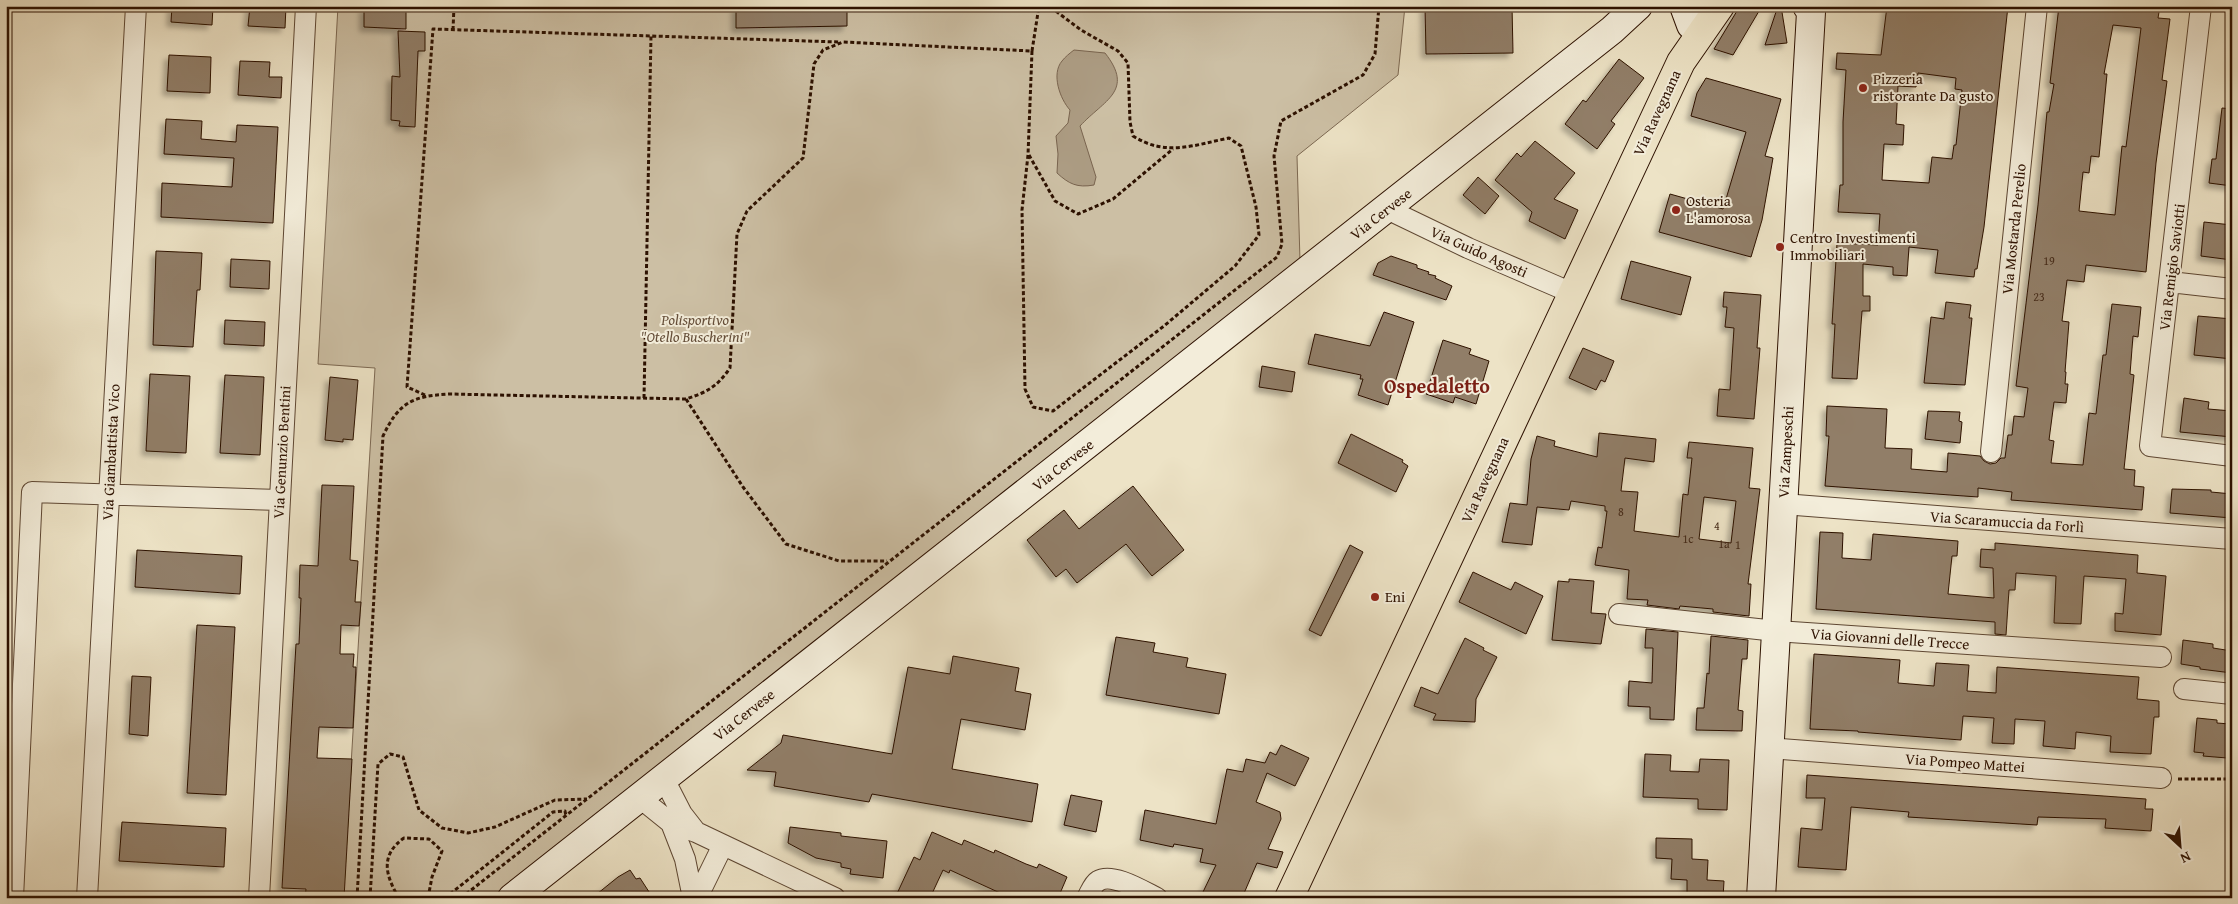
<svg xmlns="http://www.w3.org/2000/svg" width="2238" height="904" viewBox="0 0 2238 904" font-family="'Gentium Book Plus',serif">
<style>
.green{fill:#ccbfa4;stroke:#7c6852}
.water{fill:#ac9c83;stroke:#79644f}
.building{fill:#917e67;stroke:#2d1100;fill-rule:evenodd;filter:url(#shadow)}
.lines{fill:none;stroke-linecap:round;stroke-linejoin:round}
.street-casing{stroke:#5d4632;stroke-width:22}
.secondary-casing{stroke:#2d1100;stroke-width:30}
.primary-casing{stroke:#2d1100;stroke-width:30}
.path{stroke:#2d1100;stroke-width:3;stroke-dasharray:4 2.5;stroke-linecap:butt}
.street{stroke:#f3edda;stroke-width:20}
.secondary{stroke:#f3edda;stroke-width:28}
.primary{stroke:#ede3c6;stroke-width:28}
.poi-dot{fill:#8f2418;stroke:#f3edda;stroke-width:2}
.labels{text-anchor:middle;stroke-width:4;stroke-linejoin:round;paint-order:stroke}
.number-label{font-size:12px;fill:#462c1a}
.poi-label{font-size:15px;fill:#2d1100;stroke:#f3edda;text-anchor:start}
.street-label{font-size:15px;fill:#2d1100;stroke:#f3edda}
.park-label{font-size:15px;font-style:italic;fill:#654e39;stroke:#f3edda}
.district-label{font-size:20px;font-weight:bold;fill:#7a1f14;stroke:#f3edda}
</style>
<defs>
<filter id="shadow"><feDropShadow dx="-4.5" dy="4.5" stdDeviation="2.5" flood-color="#0004"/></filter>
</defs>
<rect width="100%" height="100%" fill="#ede3c6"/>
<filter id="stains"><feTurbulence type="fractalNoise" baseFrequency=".004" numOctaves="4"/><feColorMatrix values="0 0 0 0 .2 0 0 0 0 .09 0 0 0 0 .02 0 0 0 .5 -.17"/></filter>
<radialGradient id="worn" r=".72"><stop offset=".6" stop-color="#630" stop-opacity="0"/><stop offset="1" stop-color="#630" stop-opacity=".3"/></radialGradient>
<!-- green -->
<path class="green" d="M 338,6 L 1405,6 L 1398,75 L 1297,156 L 1300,261 L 494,898 L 343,898 L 375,368 L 318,364 Z"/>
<!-- water -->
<path class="water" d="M 1074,50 L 1105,53 C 1135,91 1104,100 1080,126 L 1096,177 L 1094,185 C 1077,188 1069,184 1057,173 L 1058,154 L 1056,136 L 1068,123 L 1070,110 C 1060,99 1051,74 1062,61 C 1065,57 1070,53 1074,50 Z"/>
<!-- building -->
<path class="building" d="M 172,6 L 213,6 L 212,25 L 171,22 Z
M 250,6 L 286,6 L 285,28 L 248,26 Z
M 736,6 L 847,6 L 847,26 L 736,28 Z
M 1425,6 L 1512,6 L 1513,53 L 1426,54 Z
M 1740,6 L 1762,6 L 1733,55 L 1714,49 Z
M 1778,6 L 1781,6 L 1787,43 L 1765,45 Z
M 1887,6 L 2008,6 L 1984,227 L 1977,269 L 1975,269 L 1974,277 L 1935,273 L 1938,250 L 1909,247 L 1907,276 L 1893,275 L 1893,267 L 1863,264 L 1863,296 L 1870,296 L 1870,311 L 1862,311 L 1857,379 L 1832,378 L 1835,324 L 1832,324 L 1837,243 L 1878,245 L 1880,214 L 1838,212 L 1840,185 L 1843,185 L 1843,122 L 1846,70 L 1836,69 L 1837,53 L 1881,55 ZM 1918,73 L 1956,78 L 1955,89 L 1962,90 L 1956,145 L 1954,145 L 1952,159 L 1932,157 L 1929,183 L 1882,180 L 1884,144 L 1903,145 L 1904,125 L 1896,124 L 1898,86 L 1916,87 Z
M 2059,6 L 2160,6 L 2158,18 L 2170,19 L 2162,80 L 2167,81 L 2156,163 L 2146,272 L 2086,265 L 2084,282 L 2067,280 L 2062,321 L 2069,322 L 2065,372 L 2066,372 L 2065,384 L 2068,384 L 2066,403 L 2054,402 L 2049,440 L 2054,441 L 2051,463 L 2083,465 L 2089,413 L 2096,414 L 2103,355 L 2106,355 L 2112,304 L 2141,307 L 2138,337 L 2133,336 L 2130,374 L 2134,375 L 2124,469 L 2135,470 L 2134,486 L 2144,487 L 2142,510 L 2011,500 L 2012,492 L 1978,488 L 1978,497 L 1825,486 L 1829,436 L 1826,436 L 1827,406 L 1887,409 L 1885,448 L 1912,449 L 1911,469 L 1947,472 L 1948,453 L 1980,456 L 1984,461 L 1990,464 L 1996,463 L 2001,458 L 2005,458 L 2008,435 L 2012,435 L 2014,416 L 2024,417 L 2028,388 L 2016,386 L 2038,205 L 2047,112 L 2049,112 L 2054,84 L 2050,83 ZM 2113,25 L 2141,28 L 2126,147 L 2122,146 L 2115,215 L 2079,211 L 2083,172 L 2089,173 L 2091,156 L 2099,157 L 2107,74 L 2104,74 Z
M 364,7 L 406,9 L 406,29 L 364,27 Z
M 398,31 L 425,32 L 425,51 L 418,51 L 415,127 L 399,126 L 400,121 L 391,120 L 392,76 L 400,77 Z
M 169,55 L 211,57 L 210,93 L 167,91 Z
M 1619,59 L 1644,78 L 1611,121 L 1615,124 L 1597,149 L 1565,124 L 1583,100 L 1586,102 Z
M 240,61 L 270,62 L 269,77 L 282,77 L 281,98 L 238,95 Z
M 1706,78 L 1781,99 L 1765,156 L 1773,158 L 1762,220 L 1751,257 L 1659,232 L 1670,194 L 1723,209 L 1746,132 L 1691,116 L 1697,93 Z
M 2222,108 L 2232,109 L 2232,186 L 2209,183 L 2212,159 L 2216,159 Z
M 166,119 L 202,121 L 201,139 L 236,142 L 237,125 L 278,127 L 273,223 L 161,217 L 162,183 L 232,187 L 234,158 L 164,154 Z
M 1535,141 L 1575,173 L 1554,199 L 1578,210 L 1565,239 L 1529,221 L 1532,212 L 1495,180 L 1517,153 L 1521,157 Z
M 1478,177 L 1499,196 L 1485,214 L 1463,195 Z
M 2204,222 L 2232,225 L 2232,260 L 2201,256 Z
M 156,251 L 202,253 L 200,290 L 197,290 L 193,347 L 153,345 Z
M 1391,256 L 1417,265 L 1417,268 L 1429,272 L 1428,274 L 1436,276 L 1435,278 L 1452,286 L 1446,300 L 1373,275 L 1378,263 Z
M 231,259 L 270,261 L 269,289 L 230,287 Z
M 1631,261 L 1691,277 L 1681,315 L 1621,299 Z
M 1724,292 L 1761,295 L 1757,348 L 1760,348 L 1754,419 L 1717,416 L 1719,389 L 1730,390 L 1734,328 L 1725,327 L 1727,307 L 1723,307 Z
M 1946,302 L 1971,305 L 1969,318 L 1972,318 L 1965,385 L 1924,383 L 1931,317 L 1944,319 Z
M 1384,312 L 1414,322 L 1388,405 L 1358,395 L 1363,379 L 1360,379 L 1361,375 L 1308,364 L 1315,334 L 1370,346 Z
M 2198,316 L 2232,319 L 2232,359 L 2194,355 Z
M 225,320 L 265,322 L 264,346 L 224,344 Z
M 1443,340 L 1471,349 L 1469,354 L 1489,361 L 1476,404 L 1455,397 L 1453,403 L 1426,394 Z
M 1583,348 L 1614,361 L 1605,382 L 1601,380 L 1596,390 L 1569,378 Z
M 1262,366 L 1295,372 L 1292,392 L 1259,387 Z
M 150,374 L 190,376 L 186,453 L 146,451 Z
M 225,375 L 264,377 L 260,455 L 220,453 Z
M 330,377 L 358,380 L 353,440 L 343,439 L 343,442 L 325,440 Z
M 2184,398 L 2209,402 L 2208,409 L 2232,411 L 2232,437 L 2180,432 Z
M 1928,411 L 1960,412 L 1959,421 L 1962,422 L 1960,443 L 1925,439 Z
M 1599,433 L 1656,439 L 1654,462 L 1625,458 L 1621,491 L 1638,492 L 1634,531 L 1679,537 L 1683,494 L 1688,495 L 1692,458 L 1687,458 L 1689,442 L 1753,448 L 1749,488 L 1760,489 L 1748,584 L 1751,584 L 1749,616 L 1713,612 L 1713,609 L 1680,606 L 1679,609 L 1647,605 L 1648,600 L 1627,599 L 1629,570 L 1595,565 L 1598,547 L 1602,548 L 1607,511 L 1605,511 L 1605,506 L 1571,501 L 1569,510 L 1537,507 L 1532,545 L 1502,542 L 1510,503 L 1527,505 L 1531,459 L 1537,436 L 1555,441 L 1554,446 L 1597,457 ZM 1704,497 L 1736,501 L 1731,543 L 1699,539 Z
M 1351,434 L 1403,460 L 1402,462 L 1408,466 L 1396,492 L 1338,463 Z
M 322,485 L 354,486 L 350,560 L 358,561 L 355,602 L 361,602 L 359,626 L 341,625 L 340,654 L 354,654 L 353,667 L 356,667 L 353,728 L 319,727 L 317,758 L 352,759 L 344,898 L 305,898 L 306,889 L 282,888 L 296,644 L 299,644 L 301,598 L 299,598 L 300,565 L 318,566 Z
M 1133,486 L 1184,550 L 1152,576 L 1126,544 L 1077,583 L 1066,569 L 1056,577 L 1027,540 L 1064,510 L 1079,529 Z
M 2172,489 L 2211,490 L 2211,492 L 2232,494 L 2232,518 L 2170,513 Z
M 1820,532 L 1843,533 L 1842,558 L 1871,560 L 1873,534 L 1958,541 L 1957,556 L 1952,556 L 1948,594 L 1994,598 L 1993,568 L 1980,567 L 1981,549 L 1995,550 L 1995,543 L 2138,555 L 2137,573 L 2166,576 L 2161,635 L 2115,631 L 2115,613 L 2123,614 L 2126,579 L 2084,576 L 2081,624 L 2054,623 L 2056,576 L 2016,573 L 2015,590 L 2009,590 L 2006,635 L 1995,634 L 1995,622 L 1816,609 Z
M 1350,545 L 1363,552 L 1321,636 L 1309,630 Z
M 137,550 L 242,556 L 240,594 L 135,587 Z
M 1473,572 L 1511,590 L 1515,582 L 1543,596 L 1526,634 L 1459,602 Z
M 1569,579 L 1594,581 L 1591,613 L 1606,614 L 1601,644 L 1552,640 L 1558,581 L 1569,582 Z
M 197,625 L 235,627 L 226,795 L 187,793 Z
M 1646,629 L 1678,632 L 1674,720 L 1650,719 L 1650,707 L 1628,706 L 1629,681 L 1652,683 L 1653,648 L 1645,648 Z
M 1711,636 L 1748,640 L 1747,659 L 1742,659 L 1738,710 L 1743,711 L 1742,731 L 1696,730 L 1697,708 L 1704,708 L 1707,673 L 1709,674 Z
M 1116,637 L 1155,643 L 1153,652 L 1188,658 L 1186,667 L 1226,674 L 1219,714 L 1106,695 Z
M 1465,638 L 1484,648 L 1483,650 L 1497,657 L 1476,699 L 1475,722 L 1433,720 L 1436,714 L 1414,706 L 1421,687 L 1438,694 Z
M 2183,640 L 2213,644 L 2213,648 L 2232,651 L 2232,673 L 2200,669 L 2200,667 L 2181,664 Z
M 1814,654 L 1900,660 L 1898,683 L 1934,686 L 1936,663 L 1969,665 L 1967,691 L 1996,693 L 1997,667 L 2139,677 L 2137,699 L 2159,701 L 2159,717 L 2154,717 L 2151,754 L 2110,752 L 2111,736 L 2076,732 L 2075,749 L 2043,746 L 2045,721 L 2015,719 L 2014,744 L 1992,743 L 1994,718 L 1963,716 L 1961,740 L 1858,732 L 1858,731 L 1810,729 Z
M 953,656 L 1019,668 L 1015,691 L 1031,694 L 1025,730 L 961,719 L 952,769 L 1038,784 L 1032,822 L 872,794 L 869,802 L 774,786 L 776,772 L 747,770 L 781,743 L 783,735 L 892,754 L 908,667 L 950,674 Z
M 132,676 L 151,677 L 148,736 L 129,734 Z
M 2197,718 L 2217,720 L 2217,723 L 2230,724 L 2227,758 L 2203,756 L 2204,753 L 2194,752 Z
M 1281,745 L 1309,758 L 1295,786 L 1267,773 L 1256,802 L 1280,812 L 1281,819 L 1268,849 L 1283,852 L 1277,868 L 1257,863 L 1242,898 L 1216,898 L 1203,892 L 1216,865 L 1200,862 L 1203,849 L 1174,844 L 1173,847 L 1140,840 L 1145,810 L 1216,824 L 1227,769 L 1243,772 L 1246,759 L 1265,763 L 1270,752 L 1276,755 Z
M 1645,754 L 1671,755 L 1670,771 L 1699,772 L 1700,759 L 1729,760 L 1727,810 L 1698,809 L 1698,799 L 1643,797 Z
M 1807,775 L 2146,799 L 2145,809 L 2153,809 L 2151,831 L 2105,828 L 2106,819 L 2038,817 L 2037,825 L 1908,817 L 1909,812 L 1851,807 L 1846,870 L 1798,867 L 1801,828 L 1822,830 L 1825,798 L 1806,798 Z
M 1071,795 L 1102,801 L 1096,832 L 1064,825 Z
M 122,822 L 226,828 L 224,867 L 119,861 Z
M 790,827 L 841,833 L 841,836 L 887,841 L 883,878 L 850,874 L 851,869 L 841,867 L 841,863 L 816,858 L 788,843 Z
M 932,832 L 962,845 L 964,840 L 994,853 L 995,850 L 1026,864 L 1037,868 L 1039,864 L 1067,877 L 1058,898 L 1011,898 L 950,870 L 949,873 L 943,870 L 930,898 L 895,898 L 914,857 L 920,860 Z
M 1656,838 L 1692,839 L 1692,859 L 1708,860 L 1707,880 L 1724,881 L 1723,898 L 1687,898 L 1687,880 L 1671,879 L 1672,859 L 1656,858 Z
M 630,870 L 636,879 L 640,878 L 653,898 L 592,898 L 618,877 Z"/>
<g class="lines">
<defs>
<path id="street" d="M 2201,6 L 2150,446 L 2232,456
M 1387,209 L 1468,248 L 1572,293
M 2170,282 L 2232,289
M 1991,452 L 2037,6
M 1783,504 L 2232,539
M 1619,614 L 1776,631 L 2161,657
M 2184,689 L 2232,694
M 1769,748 L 2161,778
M 664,779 L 682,814 L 696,832
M 640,798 L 671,823 L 696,832 L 835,898
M 671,823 L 685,859 L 693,898
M 13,898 L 32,492 L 280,500
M 87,898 L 136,6
M 259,898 L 306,6
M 697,898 L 723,845
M 1087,898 C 1090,893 1093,884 1098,881 C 1112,872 1143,891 1157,898"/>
<path id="secondary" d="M 1684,6 L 1691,25
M 512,898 L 1612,30 L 1638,6
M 1761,898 L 1811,12 L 1807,6"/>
<path id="primary" d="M 1289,898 L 1681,62 L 1720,6"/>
</defs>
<!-- street casing -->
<use href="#street" class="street-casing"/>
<!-- secondary casing -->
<use href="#secondary" class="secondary-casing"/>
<!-- primary casing -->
<use href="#primary" class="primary-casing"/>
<!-- path -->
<path class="path" d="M 453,30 L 454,6
M 1032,51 L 1039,6
M 1029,155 L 1055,201 L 1078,214 L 1113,199 L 1173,149
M 425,395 L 407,387 L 433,29 L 839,42
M 644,398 L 651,35
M 686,399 L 743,487 L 786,544 L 839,561 L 887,561
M 2178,779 L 2232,779
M 357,898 L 383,436 C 399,402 413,396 449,394 L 686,399 C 707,392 717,387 730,368 L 737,234 L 747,211 L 803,158 L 814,64 L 823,50 L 843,42 L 1032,51 L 1028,155 L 1022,210 L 1025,389 L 1033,407 L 1053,411 L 1164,326 L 1235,266 L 1259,235 L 1256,207 L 1241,146 L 1229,138 C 1194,145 1166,157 1133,136 L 1130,122 L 1128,63 L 1118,51 L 1081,30 L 1049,6
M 370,898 L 378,764 L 390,754 L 403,757 L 419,810 L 442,828 L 468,833 L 495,827 L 555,800 L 587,799
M 399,898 C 385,875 380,855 404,838 L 429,839 L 442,851 L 432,877 L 428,898
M 445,898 L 553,812 L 565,811 L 566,816
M 461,898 L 1277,257 L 1282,244 L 1274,156 L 1281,121 L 1363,75 L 1375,54 L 1379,6"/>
<!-- street -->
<use href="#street" class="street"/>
<!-- secondary -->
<use href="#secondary" class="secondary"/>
<!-- primary -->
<use href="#primary" class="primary"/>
</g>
<!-- markers -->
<g class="poi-dot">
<circle cx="1863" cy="88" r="5"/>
<circle cx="1676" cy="210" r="5"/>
<circle cx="1780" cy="247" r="5"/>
<circle cx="1375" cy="597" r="5"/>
</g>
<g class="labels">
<!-- number labels -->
<g class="number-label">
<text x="2049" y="265">19</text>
<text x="2039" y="301">23</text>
<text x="1621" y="516">8</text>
<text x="1717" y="530">4</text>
<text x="1688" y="543">1c</text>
<text x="1724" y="548">1a</text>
<text x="1738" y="549">1</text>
</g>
<!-- poi labels -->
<g class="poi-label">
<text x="1873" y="84">Pizzeria<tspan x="1873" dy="17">ristorante Da gusto</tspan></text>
<text x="1686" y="206">Osteria<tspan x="1686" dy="17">L'amorosa</tspan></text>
<text x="1790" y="243">Centro Investimenti<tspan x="1790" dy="17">Immobiliari</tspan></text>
<text x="1385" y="602">Eni</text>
</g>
<!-- street labels -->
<g class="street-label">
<text transform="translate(1657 113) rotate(-65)" y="5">Via Ravegnana</text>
<text transform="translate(1381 214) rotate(-38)" y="5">Via Cervese</text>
<text transform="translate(2014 229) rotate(-84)" y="5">Via Mostarda Perelio</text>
<text transform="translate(1479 252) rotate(24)" y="5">Via Guido Agosti</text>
<text transform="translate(2172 267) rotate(-83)" y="5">Via Remigio Saviotti</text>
<text transform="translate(111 452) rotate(-87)" y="5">Via Giambattista Vico</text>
<text transform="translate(282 452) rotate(-87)" y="5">Via Genunzio Bentini</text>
<text transform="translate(1786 452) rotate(-87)" y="5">Via Zampeschi</text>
<text transform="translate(1063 465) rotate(-38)" y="5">Via Cervese</text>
<text transform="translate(1485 480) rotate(-65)" y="5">Via Ravegnana</text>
<text transform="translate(2007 522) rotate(4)" y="5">Via Scaramuccia da Forlì</text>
<text transform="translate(1890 639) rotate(4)" y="5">Via Giovanni delle Trecce</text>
<text transform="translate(744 715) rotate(-38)" y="5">Via Cervese</text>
<text transform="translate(1965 763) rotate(4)" y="5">Via Pompeo Mattei</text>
</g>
<!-- park labels -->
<g class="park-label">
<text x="695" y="325">Polisportivo<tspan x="695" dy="17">"Otello Buscherini"</tspan></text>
</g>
<!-- district labels -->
<g class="district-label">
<text x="1437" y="393">Ospedaletto</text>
</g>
</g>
<!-- margin -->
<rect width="2238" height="904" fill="none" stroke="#ede3c6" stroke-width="25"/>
<rect x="8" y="8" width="2223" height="889" fill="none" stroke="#2d1100" stroke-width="2.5"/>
<rect x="12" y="12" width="2213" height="879" fill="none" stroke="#2d1100"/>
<!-- north arrow -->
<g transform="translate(2180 846) rotate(154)" stroke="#f3edda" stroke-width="4" paint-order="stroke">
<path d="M0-4L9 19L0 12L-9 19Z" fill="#2d1100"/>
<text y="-8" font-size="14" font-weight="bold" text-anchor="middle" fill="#2d1100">N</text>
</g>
<rect width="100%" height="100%" filter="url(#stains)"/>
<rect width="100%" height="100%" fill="url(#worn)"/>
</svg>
